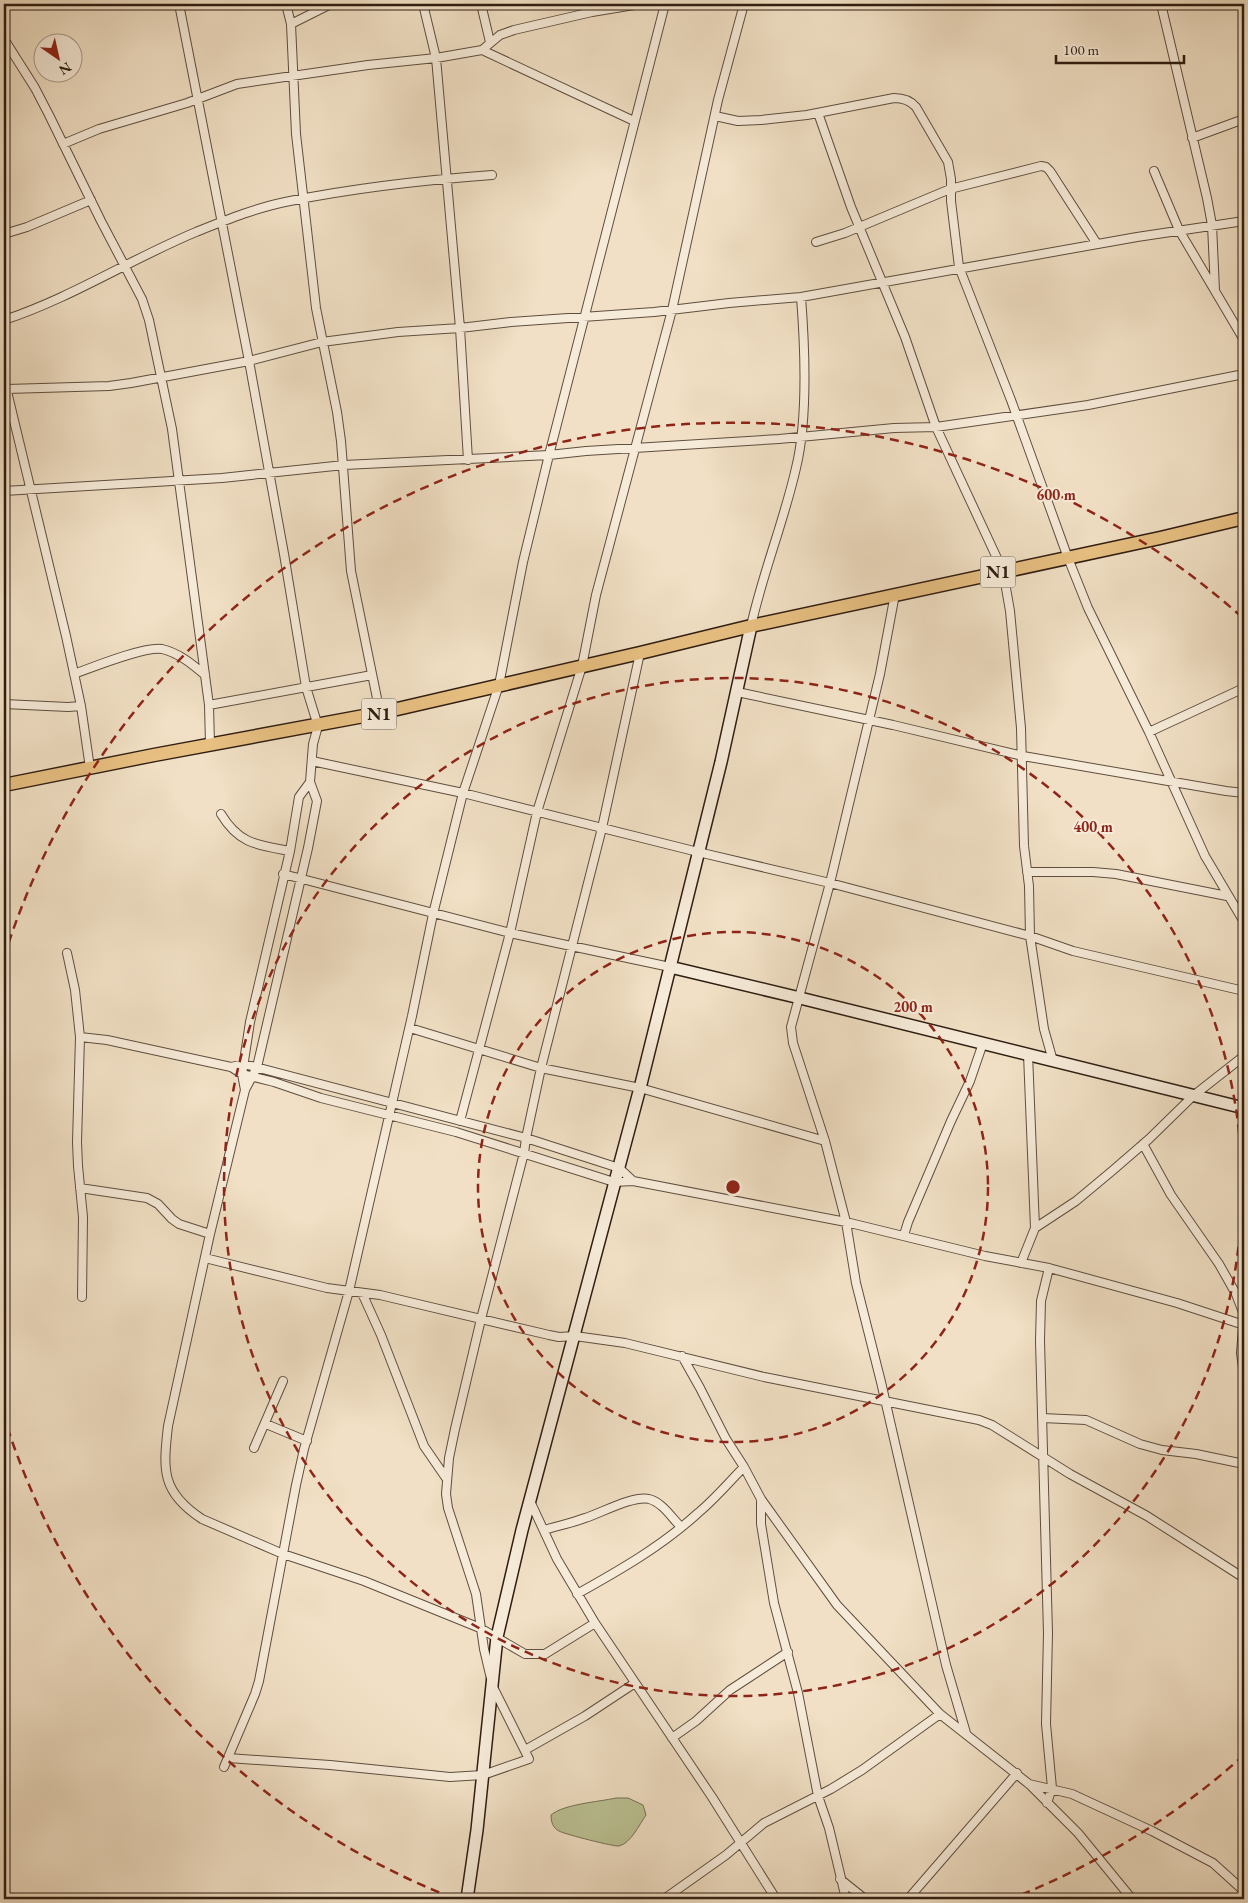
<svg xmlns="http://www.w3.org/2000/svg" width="1248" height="1903" viewBox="0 0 1248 1903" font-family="'EB Garamond',serif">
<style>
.green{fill:#bbc294;stroke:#747053}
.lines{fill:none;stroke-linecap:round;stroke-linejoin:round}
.street-casing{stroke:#5f4e3f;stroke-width:10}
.secondary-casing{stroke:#2e1d12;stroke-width:14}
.primary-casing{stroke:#2e1d12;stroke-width:15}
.street{stroke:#f6ebd9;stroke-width:8}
.secondary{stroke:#f6ebd9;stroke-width:11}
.primary{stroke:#e8c082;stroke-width:12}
.ring{fill:none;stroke:#8f2418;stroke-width:2.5;stroke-dasharray:9 6}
.labels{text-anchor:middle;stroke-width:4;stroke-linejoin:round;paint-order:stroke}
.shield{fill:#f6ebd9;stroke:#6a5b4e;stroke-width:1}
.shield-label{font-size:18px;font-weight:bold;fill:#2e1d12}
.centre{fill:#8f2418;stroke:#f6ebd9;stroke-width:2.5}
.ring-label{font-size:15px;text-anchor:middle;font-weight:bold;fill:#8f2418;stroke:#f6ebd9;stroke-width:4;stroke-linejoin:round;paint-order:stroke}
</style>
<rect width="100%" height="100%" fill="#f1e0c5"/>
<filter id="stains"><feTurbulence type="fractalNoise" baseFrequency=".004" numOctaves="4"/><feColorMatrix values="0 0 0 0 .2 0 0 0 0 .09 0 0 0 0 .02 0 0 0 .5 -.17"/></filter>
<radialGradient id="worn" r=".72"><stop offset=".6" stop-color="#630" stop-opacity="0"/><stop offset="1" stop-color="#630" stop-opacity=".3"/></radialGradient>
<!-- green -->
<path class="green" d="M 616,1798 L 628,1798 L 643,1805 L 646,1815 C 639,1825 631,1843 619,1846 C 615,1847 564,1834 559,1831 C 553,1828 551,1822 551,1815 C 564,1804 598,1802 616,1798 Z"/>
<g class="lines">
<defs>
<path id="street" d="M 179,4 L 249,361 L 284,554 L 306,687 L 318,726 L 313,744 L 310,782 L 317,801 L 308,848 L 257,1067 L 245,1090 L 210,1234 L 168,1426 C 163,1470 161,1492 202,1519 L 283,1554 L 364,1581 L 480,1628 L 525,1654 L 545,1654 L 595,1623
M 286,4 L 291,24 L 296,134 L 316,308 L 337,412 L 341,441 L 351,571 L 380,713
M 423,4 L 436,58 L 460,328 L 468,460
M 481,4 L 490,42
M 1161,4 L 1207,198 L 1212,225 L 1215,290
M 291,24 L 331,4
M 4,39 L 35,88 L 49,115 L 101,221 L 142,299 L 149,320 L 172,429 L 209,705 L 210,744
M 482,50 L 500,35 L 514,30 L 592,12 L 640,4
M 818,113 L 851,207 L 905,337 L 936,427 L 1003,571 L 1010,611 L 1021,728 L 1024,846 L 1029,886 L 1030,936 L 1044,1029 L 1053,1061
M 715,116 L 738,121 L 761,120 L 807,115 L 894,98 C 903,98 910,100 916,107 L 948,162 L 951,179 L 951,201 L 959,267 L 1011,400 L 1068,558 L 1088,608 L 1149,732 L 1205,856 L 1244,922
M 1192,138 L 1244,119
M 63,144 L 99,129 L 187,103 L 237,84 L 368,65 L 436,58 L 482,50 L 634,121
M 1154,171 L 1179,230 L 1244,340
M 4,234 L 27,227 L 91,200
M 816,242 L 845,233 L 950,189 L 1041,166 L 1046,167 L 1050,171 L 1097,244
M 4,320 C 71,298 131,259 196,232 C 226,220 258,207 290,201 C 355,188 425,180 492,175
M 4,379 L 66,636 L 81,706 L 90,768
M 7,389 L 109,386 L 131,383 L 249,361 L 322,342 L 398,332 L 460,328 L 511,322 L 654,312 L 729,303 L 801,297 L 1137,237 L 1244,221
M 4,491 L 222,478 L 344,465 L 549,455 L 586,451 L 779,439 L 894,428 L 936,427 L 1088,405 L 1244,374
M 895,594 L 880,674 L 830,883 L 791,1027 L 793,1043 L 825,1141 L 846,1222 L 856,1283 L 881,1382 L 946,1665 L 966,1733
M 751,626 C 763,572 784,521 796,468 C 808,419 805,348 801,297
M 74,674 C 93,667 145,646 162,649 C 179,653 192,664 205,675
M 737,692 L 893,725 L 1023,756 L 1226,791 L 1244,793
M 4,704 L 68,707 L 81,706
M 209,705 L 372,675
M 1149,732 L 1244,688
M 312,761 L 463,793 L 698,852 L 830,883 L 1030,936 L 1073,951 L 1244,991
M 221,814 C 239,844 257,845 290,851
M 1027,872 L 1093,872 L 1116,874 L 1227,896
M 283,874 L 510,933 L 670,967
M 67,953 L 75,990 L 80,1037 L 77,1142 L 78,1166 L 83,1217 L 82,1297
M 410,1028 L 541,1068 L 640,1088 L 825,1141
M 80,1037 L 107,1040 L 231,1067 L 242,1074 L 274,1082 L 321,1098 L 456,1132 L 614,1182 L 633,1181 L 846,1222 L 985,1256 L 1049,1268 L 1177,1303 L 1244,1325
M 1028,1054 L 1035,1228
M 231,1067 L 244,1064 L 526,1138 L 619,1168 L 633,1181
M 245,1090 L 242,1074 L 250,1022 L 290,851 L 299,797 L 310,782
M 460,1121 L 510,933 L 537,812 L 582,666 L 596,595 L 672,310 L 718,100 L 744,4
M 1143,1144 L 1171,1195 L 1219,1264 L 1236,1294 L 1244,1315 L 1241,1353 L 1244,1375
M 80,1188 L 147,1198 L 158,1204 L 172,1219 L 179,1224 L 210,1234
M 904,1235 L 908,1222 L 951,1121 L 970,1081 L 983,1043
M 205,1258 L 327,1288 L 380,1295 L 549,1335 L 559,1337 L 575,1336 L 625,1343 L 764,1377 L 979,1420 L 992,1425 L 1070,1474 L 1147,1516 L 1244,1578
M 1021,1263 L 1035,1228 L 1076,1201 L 1112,1171 L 1149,1139 L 1193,1096 L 1244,1056
M 362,1293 L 381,1335 L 424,1446 L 446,1478
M 682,1356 L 700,1388 L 726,1439 L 744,1467 L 761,1499 L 837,1605 L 940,1714 L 1029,1784 L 1078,1833 L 1132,1899
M 1042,1418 L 1086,1420 L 1140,1444 L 1162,1450 L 1196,1454 L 1244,1464
M 266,1424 L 307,1441
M 254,1448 L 283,1381
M 761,1499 L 761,1524 L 774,1603 L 798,1693 L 818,1796 L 829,1828 L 846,1899
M 530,1501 L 557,1559 L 595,1623 L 712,1797 L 776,1899
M 544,1530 C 557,1526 572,1523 585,1518 C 601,1513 634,1495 649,1499 C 662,1502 672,1518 681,1527
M 577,1594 C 620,1570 662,1546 698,1513 C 715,1499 729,1482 744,1467
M 672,1738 L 696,1721 L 730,1690 L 788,1652
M 525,1750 L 585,1716 L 635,1683
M 228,1758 L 330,1765 L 450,1777 L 483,1775 L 529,1759 L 493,1687 L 484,1649 L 476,1594 L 448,1508 L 446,1494 L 449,1458 L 455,1429 L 481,1319 L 524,1153 L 526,1138 L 541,1068 L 602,828 L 640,653
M 224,1767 L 255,1694 L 259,1681 L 296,1485 L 304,1449 L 349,1291 L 412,1016 L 433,914 L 463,793 L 499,685 L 523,562 L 549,455 L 665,4
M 1029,1784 L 1072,1794 L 1152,1831 L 1213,1863 L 1244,1891
M 1047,1803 L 1052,1788 L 1046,1724 L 1048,1633 L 1040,1341 L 1041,1301 L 1049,1268
M 840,1879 L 865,1899
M 664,1899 L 726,1855 L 764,1823 L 831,1789 L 862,1770 L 940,1714
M 908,1899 L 1017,1773"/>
<path id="secondary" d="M 670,967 L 800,998 L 1244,1108
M 467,1899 L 477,1830 L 497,1637 L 522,1530 L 640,1088 L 721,762 L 751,626"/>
<path id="primary" d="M 4,785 L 154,755 L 380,713 L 640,653 L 751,626 L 1160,538 L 1244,518"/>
</defs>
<!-- street casing -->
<use href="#street" class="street-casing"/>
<!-- secondary casing -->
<use href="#secondary" class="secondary-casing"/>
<!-- primary casing -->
<use href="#primary" class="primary-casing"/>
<!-- street -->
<use href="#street" class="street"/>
<!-- secondary -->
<use href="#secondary" class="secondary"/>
<!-- primary -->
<use href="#primary" class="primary"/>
</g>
<!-- distance rings -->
<g class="ring">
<circle cx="733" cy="1187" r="255"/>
<circle cx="733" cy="1187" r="509"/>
<path d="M1244 1755A764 764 0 0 1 1013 1898M453 1898A764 764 0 0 1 4 1417M4 957A764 764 0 0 1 1244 619"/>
</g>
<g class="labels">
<!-- shield labels -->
<g class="shield">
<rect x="980.5" y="556.5" width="35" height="31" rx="4"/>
<rect x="361.5" y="698.5" width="35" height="31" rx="4"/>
</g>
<g class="shield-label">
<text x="998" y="578">N1</text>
<text x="379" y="720">N1</text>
</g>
</g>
<circle cx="733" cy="1187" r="8" class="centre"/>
<g class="ring-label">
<text x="1056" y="500">600 m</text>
<text x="1093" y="832">400 m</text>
<text x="913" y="1012">200 m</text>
</g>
<!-- margin -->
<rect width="1248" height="1903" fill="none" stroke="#f1e0c5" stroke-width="20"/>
<rect x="5" y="5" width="1238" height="1893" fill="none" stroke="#2e1d12" stroke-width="2.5"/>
<rect x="10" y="10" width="1228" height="1883" fill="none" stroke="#2e1d12"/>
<!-- north arrow -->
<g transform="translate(58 58) rotate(146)"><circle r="24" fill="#f6ebd9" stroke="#a69989"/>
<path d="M0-4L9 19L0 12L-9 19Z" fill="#8f2418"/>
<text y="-8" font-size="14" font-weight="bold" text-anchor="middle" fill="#2e1d12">N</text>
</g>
<!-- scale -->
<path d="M1056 55v8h128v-8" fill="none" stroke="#2e1d12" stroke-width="2.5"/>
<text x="1063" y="55" font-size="15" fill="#2e1d12" stroke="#f6ebd9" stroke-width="4" paint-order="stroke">100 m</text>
<rect width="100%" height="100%" filter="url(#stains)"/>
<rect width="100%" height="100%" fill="url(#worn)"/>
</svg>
